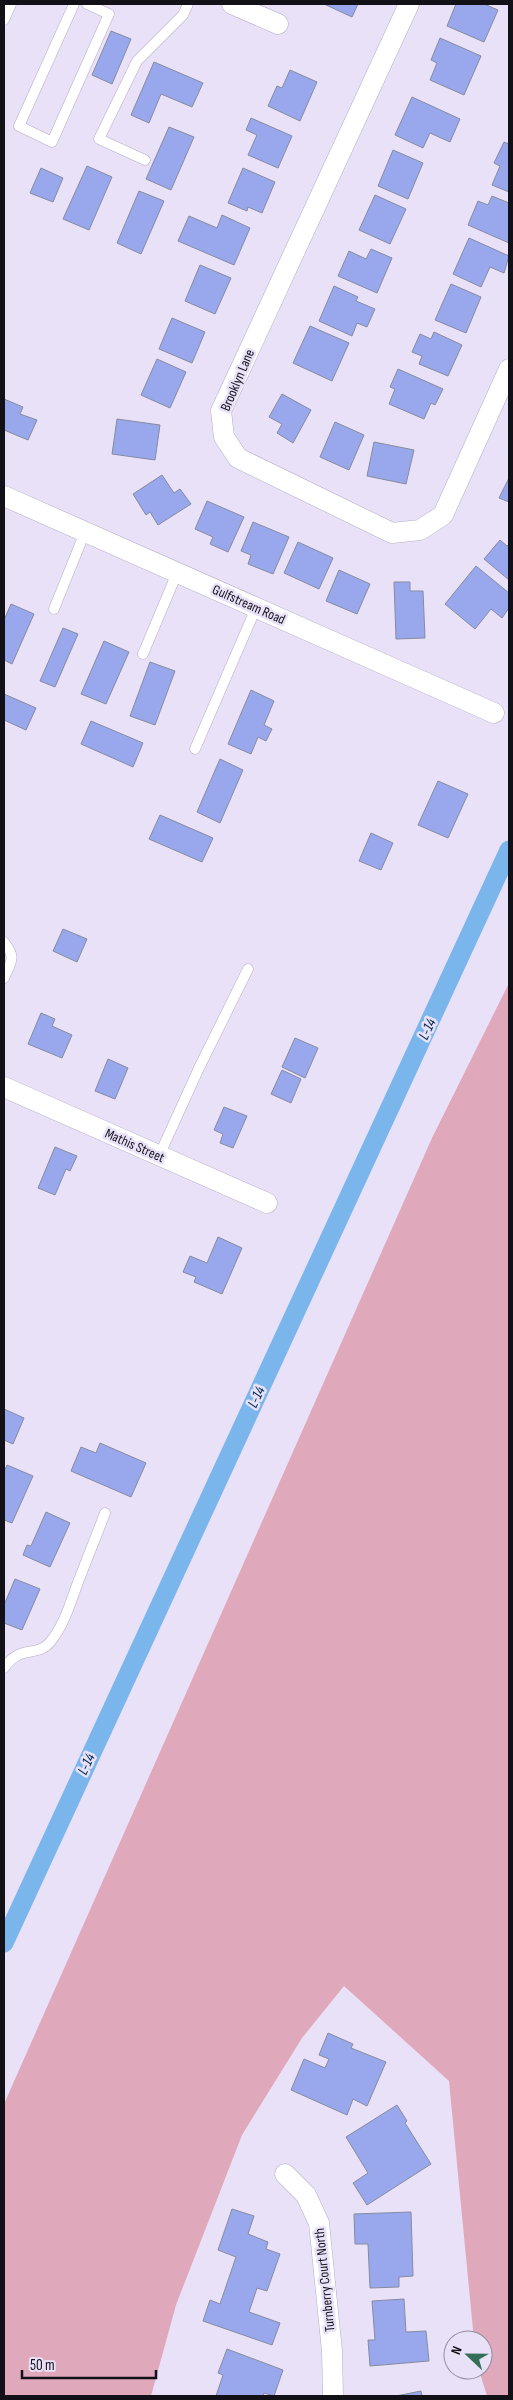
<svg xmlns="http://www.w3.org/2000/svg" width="513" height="2400" viewBox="0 0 513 2400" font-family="'Sofia Sans Condensed',sans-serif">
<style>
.green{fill:#e0a8bb}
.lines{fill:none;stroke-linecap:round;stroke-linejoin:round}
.canal{stroke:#7ab6ec;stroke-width:19}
.building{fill:#99a8ed;stroke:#868ba0}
.service-casing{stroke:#b5adc3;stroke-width:11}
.minor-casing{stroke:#b5adc3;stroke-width:21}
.service{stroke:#fff;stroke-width:10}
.minor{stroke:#fff;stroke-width:20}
.labels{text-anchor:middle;stroke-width:5;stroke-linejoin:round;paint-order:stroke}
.street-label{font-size:14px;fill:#131118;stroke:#e9e1f8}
.water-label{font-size:15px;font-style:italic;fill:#002d50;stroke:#e9e1f8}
</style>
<rect width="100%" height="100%" fill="#e9e1f8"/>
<!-- green -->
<path class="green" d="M 509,983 L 509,2396 L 487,2396 L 479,2370 L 483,2370 L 483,2340 L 474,2340 L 449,2081 L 344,1986 L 302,2038 L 242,2135 L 176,2305 L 151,2396 L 4,2396 L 4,2104 L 432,1138 Z"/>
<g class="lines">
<!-- canal -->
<path class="canal" d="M 4,1943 L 509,850"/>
</g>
<!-- building -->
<path class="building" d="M 324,4 L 358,4 L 352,17 Z
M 456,4 L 484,4 L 498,10 L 484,42 L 447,26 Z
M 111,31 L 131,39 L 112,84 L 92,75 Z
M 440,38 L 481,56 L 464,95 L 430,80 L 437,63 L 431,60 Z
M 154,62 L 203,83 L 192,107 L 161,94 L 149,123 L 131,115 Z
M 290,70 L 317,82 L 300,121 L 268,106 L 277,86 L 282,88 Z
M 412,97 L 460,119 L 450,142 L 430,133 L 423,148 L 395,135 Z
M 251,118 L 292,136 L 278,168 L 248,155 L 257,135 L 246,130 Z
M 169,127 L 194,137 L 171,190 L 146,179 Z
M 504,142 L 509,144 L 509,192 L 492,185 L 500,166 L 494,163 Z
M 393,150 L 423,163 L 408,199 L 378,186 Z
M 87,166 L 112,177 L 89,230 L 63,219 Z
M 41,168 L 63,178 L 53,202 L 30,193 Z
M 243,168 L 275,182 L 262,213 L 248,207 L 247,211 L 228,203 Z
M 139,191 L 164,201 L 141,254 L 117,243 Z
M 375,195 L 406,209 L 390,244 L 359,230 Z
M 492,196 L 509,203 L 509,243 L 468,225 L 478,201 L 488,205 Z
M 222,215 L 250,228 L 234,265 L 178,241 L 189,216 L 217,228 Z
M 469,238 L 509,256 L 504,273 L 490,267 L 481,287 L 453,274 Z
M 371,249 L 392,258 L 377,293 L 338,276 L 349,251 L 366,259 Z
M 200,265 L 231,278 L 215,314 L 185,301 Z
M 451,284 L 481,297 L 466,333 L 435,320 Z
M 334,286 L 358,297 L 356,301 L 375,309 L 367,327 L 357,323 L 352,336 L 319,321 Z
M 172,318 L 205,332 L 192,363 L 159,349 Z
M 310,326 L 349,343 L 332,381 L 293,363 Z
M 434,332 L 462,345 L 448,376 L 419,364 L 422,356 L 412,352 L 420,334 L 431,339 Z
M 157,359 L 186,372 L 170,408 L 141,395 Z
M 398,369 L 443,389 L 435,405 L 431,403 L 424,419 L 389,404 L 395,389 L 390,387 Z
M 282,394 L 311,410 L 293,443 L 277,433 L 282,424 L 269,417 Z
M 4,399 L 23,407 L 20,414 L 37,420 L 28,440 L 4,430 Z
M 117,419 L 160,425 L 155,460 L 112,454 Z
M 335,422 L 364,435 L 349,470 L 320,457 Z
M 374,442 L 414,450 L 406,484 L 367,476 Z
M 162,475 L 174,493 L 180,489 L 191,504 L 158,525 L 150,512 L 146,515 L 133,494 Z
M 509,478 L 509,502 L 499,498 Z
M 207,501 L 244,517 L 228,552 L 210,544 L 213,537 L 195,529 Z
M 253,522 L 289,537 L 273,574 L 248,564 L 251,555 L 241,551 Z
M 500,540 L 507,546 L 509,544 L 509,580 L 484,559 Z
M 298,542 L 333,558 L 319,589 L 284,573 Z
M 476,566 L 509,593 L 509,608 L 502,618 L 491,609 L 475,629 L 445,604 Z
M 339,570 L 370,584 L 357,614 L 326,601 Z
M 394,582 L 410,582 L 410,591 L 423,591 L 425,638 L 396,639 Z
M 11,604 L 34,614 L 12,664 L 4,660 L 4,620 Z
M 63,628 L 78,634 L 55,687 L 40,681 Z
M 104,641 L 129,652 L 106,704 L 81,694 Z
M 150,662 L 175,671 L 155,725 L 130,716 Z
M 251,690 L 274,701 L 264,725 L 272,729 L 266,741 L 258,737 L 251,754 L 228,744 Z
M 4,694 L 36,708 L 26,730 L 4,720 Z
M 91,721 L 143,743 L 133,767 L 81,744 Z
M 220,759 L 243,770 L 220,823 L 197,812 Z
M 438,781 L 468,794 L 448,838 L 418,825 Z
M 160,815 L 213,838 L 202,862 L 149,839 Z
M 371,833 L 393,843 L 381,870 L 359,861 Z
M 63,929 L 87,939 L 77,962 L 53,951 Z
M 41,1013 L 55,1019 L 52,1026 L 72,1035 L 62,1058 L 28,1044 Z
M 295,1038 L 318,1048 L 305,1078 L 282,1067 Z
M 108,1059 L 128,1068 L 115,1099 L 95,1091 Z
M 282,1070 L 301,1079 L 291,1103 L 271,1094 Z
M 224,1107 L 247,1116 L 233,1148 L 220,1143 L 223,1134 L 214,1130 Z
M 55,1147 L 77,1156 L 70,1171 L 66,1169 L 55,1195 L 38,1188 Z
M 218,1237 L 242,1248 L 222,1294 L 194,1282 L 196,1277 L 183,1272 L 190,1256 L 207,1263 Z
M 4,1409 L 24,1418 L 13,1444 L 4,1440 Z
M 100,1443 L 146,1463 L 131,1497 L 71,1471 L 81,1447 L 96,1453 Z
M 7,1465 L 33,1476 L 12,1523 L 4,1520 L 4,1472 Z
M 46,1512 L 70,1523 L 50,1567 L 23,1555 L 27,1545 L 31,1546 Z
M 15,1579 L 40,1589 L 22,1630 L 4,1623 L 4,1605 Z
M 328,2033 L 353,2044 L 351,2048 L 386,2062 L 367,2106 L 353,2099 L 347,2115 L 291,2090 L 304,2059 L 325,2068 L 329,2059 L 319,2055 Z
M 397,2105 L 407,2121 L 405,2123 L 431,2164 L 367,2205 L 353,2183 L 368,2173 L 346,2137 Z
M 232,2209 L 254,2216 L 248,2234 L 268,2242 L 266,2249 L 280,2254 L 267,2291 L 257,2288 L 249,2312 L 280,2323 L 272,2345 L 203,2321 L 210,2300 L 220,2304 L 236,2257 L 218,2250 Z
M 411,2212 L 413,2276 L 399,2277 L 399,2287 L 370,2288 L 368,2244 L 355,2244 L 354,2214 Z
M 404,2299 L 406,2332 L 426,2331 L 429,2361 L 370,2366 L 368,2340 L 375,2340 L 372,2301 Z
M 227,2349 L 283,2370 L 274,2396 L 264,2393 L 263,2396 L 216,2396 L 223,2375 L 218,2373 Z
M 421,2391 L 422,2396 L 396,2396 Z"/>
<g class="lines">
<defs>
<path id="service" d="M 74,4 L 19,126 L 52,142 L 109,14 L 87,4
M 4,20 L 11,4
M 145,160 L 99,139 L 137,61 L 183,15 L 188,4
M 54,609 L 85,532
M 143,654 L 177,573
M 195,749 L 256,608
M 4,942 C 16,957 12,961 4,978
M 159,1156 L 199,1068 L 248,969
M 4,1668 C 21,1643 37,1659 51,1641 C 64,1625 70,1604 77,1585 C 86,1561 96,1537 105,1513"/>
<path id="minor" d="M 232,4 L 278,24
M 409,4 L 221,411 L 224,437 L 238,458 L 392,533 L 420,530 L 443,515 L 509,369
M 4,496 L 494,713
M 4,1087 L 267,1203
M 285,2174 L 306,2195 L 319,2223 L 332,2351 L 333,2396"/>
</defs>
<!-- service casing -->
<use href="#service" class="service-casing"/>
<!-- minor casing -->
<use href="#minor" class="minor-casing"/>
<!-- service -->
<use href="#service" class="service"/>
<!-- minor -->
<use href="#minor" class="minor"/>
</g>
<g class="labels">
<!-- street labels -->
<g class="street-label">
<text transform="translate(237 380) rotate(-67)" y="5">Brooklyn Lane</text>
<text transform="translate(249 604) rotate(24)" y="5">Gulfstream Road</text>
<text transform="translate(135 1145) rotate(24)" y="5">Mathis Street</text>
<text transform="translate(324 2280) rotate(-96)" y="5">Turnberry Court North</text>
</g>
<!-- water labels -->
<g class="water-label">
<text transform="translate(427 1029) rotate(-65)" y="5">L-14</text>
<text transform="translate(256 1397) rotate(-65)" y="5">L-14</text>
<text transform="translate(86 1764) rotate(-65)" y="5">L-14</text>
</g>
</g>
<!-- border -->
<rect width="513" height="2400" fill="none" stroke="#131118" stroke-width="10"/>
<!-- north arrow -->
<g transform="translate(468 2355) rotate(292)"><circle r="24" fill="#e9e1f8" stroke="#938e9e"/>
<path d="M0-4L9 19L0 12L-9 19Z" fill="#346e56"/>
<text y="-8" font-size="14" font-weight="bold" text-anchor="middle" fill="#131118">N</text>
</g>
<!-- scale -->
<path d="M22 2370v8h134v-8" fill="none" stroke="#131118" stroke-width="2.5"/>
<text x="30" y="2370" font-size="15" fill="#131118" stroke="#e9e1f8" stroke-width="4" paint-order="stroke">50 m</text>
</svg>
